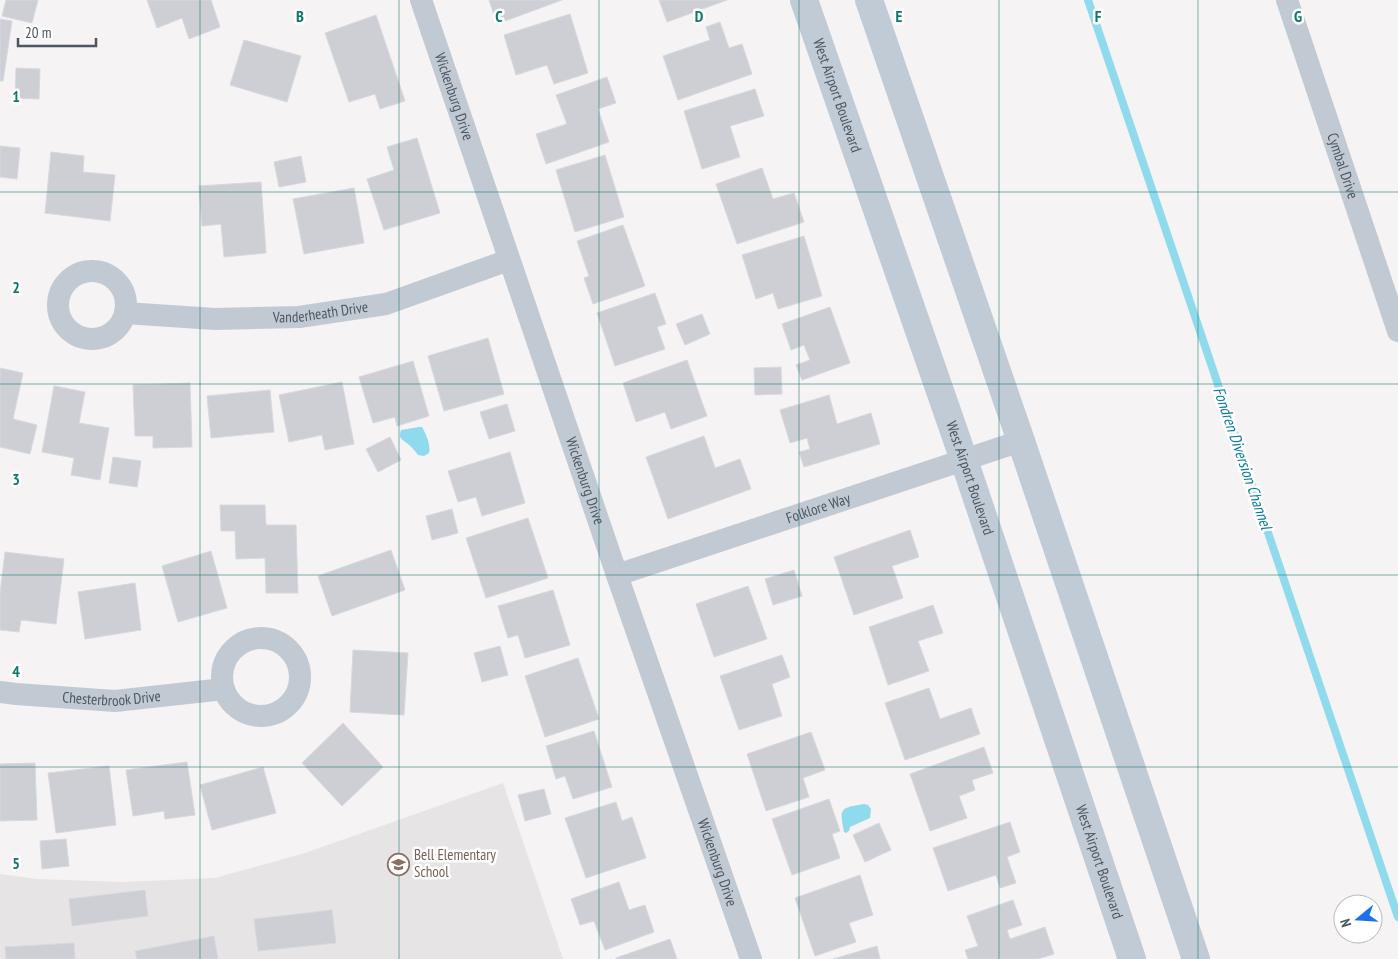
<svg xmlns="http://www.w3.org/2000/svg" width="1398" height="959" viewBox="0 0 1398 959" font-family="'PT Sans Narrow',sans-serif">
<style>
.education{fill:#e6e4e5}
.water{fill:#90daee}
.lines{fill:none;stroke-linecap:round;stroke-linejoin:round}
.stream{stroke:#90daee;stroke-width:8}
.building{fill:#cdcfd5;stroke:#d7d9de}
.minor{stroke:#c1cad2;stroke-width:22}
.secondary{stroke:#c1cbd6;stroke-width:28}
.grid{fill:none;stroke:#0f766e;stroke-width:1;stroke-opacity:0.55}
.labels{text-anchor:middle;stroke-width:5;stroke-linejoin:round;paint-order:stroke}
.street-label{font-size:15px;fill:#4a5661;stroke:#fff}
.education-label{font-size:15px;fill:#785e54;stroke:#fff;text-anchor:start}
.water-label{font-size:16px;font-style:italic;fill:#0c7c9b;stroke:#fff}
.grid-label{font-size:16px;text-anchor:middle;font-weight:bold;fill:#0f766e;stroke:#fff;stroke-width:5;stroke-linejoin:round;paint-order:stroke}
</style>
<rect width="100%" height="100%" fill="#f5f3f3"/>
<!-- education -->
<path class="education" d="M 503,783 L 563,959 L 0,959 L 0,874 L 37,879 L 123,882 L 215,878 L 305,853 Z"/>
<!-- water -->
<path class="water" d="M 419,427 L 422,427 C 426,434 431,445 429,453 L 424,456 L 418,455 C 415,451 412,447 408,444 C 402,439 398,439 401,430 Z
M 864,804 L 868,805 L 871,809 L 870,818 L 850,827 L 849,831 L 846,833 L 844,832 C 839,808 840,808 864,804 Z"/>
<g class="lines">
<!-- stream -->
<path class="stream" d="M 1088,0 L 1398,917"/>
</g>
<!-- building -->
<path class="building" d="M 6,0 L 38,0 L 32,23 L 2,16 Z
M 147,0 L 211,0 L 220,27 L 189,39 L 182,18 L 157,28 Z
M 489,0 L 562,0 L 497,24 Z
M 659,0 L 727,0 L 667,22 Z
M 570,14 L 588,73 L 554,84 L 547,65 L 516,75 L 504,35 Z
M 376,15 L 405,101 L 380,109 L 375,94 L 349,102 L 325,33 Z
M 0,19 L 12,21 L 3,81 L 0,81 Z
M 720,22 L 729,48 L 742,44 L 752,74 L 678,100 L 663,56 L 710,40 L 706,27 Z
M 244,40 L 301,56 L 287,102 L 230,85 Z
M 16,68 L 40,69 L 39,99 L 15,98 Z
M 607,77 L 616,103 L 598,109 L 609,142 L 546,164 L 536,134 L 567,124 L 556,95 Z
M 755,89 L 764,116 L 730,126 L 740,157 L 702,169 L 684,111 Z
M 417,138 L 440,213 L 384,230 L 367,179 L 394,170 L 387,147 Z
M 0,146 L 20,148 L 17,179 L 0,177 Z
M 51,152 L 84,156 L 83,172 L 115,175 L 110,221 L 45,213 Z
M 605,155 L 624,217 L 575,232 L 556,170 Z
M 301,156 L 306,182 L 279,187 L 274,162 Z
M 762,168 L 773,199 L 794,193 L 804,222 L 737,244 L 716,184 Z
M 261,182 L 266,253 L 224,257 L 221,224 L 202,226 L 199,186 Z
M 354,188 L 364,243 L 304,254 L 293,199 Z
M 623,225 L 645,286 L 593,304 L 584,278 L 589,276 L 577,241 Z
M 804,236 L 822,296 L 778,309 L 773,293 L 756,299 L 742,255 Z
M 655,293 L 666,324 L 657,327 L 665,349 L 615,366 L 597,313 Z
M 830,307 L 850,363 L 802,380 L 796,365 L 810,360 L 804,345 L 791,350 L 782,324 Z
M 702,314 L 710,334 L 685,345 L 676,324 Z
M 488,338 L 504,394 L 444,411 L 428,356 Z
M 687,360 L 707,416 L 671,429 L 665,412 L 636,422 L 623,383 Z
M 413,361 L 429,416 L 397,426 L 395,417 L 373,423 L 359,377 Z
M 781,367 L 782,394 L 755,395 L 754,368 Z
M 0,368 L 23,373 L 13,419 L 37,425 L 30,454 L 0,447 Z
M 342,382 L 354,444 L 325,450 L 322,435 L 289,442 L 279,395 Z
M 190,383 L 192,447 L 153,448 L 153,436 L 135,436 L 133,385 Z
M 54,386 L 85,392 L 79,423 L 109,428 L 100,480 L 71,475 L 74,458 L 42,452 Z
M 270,390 L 274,432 L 211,438 L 207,396 Z
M 829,395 L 837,424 L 871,413 L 880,444 L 804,467 L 799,452 L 810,449 L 807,438 L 790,443 L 780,410 Z
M 507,404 L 515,431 L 489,439 L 480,412 Z
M 704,436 L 715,468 L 740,459 L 751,489 L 668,519 L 646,457 Z
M 390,437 L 401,460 L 378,472 L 366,449 Z
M 510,452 L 525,503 L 482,516 L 476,497 L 458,502 L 448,471 Z
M 113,457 L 141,461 L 137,487 L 109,483 Z
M 220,505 L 265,505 L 266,525 L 296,525 L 298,593 L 266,593 L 265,558 L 236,559 L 235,531 L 221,531 Z
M 452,509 L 458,533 L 432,540 L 426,516 Z
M 528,518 L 548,578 L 486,598 L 466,538 Z
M 910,530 L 919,557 L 892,566 L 903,598 L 854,615 L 834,557 Z
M 391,550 L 405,590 L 332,616 L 318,576 Z
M 211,551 L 227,608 L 178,622 L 162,566 Z
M 5,552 L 64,559 L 56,624 L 21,620 L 19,632 L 0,630 L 0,593 Z
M 794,570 L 802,596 L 773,605 L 765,579 Z
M 135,583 L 141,630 L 85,639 L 78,592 Z
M 748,586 L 767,639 L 714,657 L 696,604 Z
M 553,590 L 570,645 L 525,658 L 518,635 L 508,638 L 498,606 Z
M 933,605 L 943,633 L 918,641 L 929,671 L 888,685 L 869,627 Z
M 500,646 L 508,675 L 482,682 L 474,653 Z
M 353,650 L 408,653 L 404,715 L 350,712 Z
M 782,655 L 790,677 L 772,684 L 782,716 L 739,730 L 720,676 Z
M 578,658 L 599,719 L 545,737 L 525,676 Z
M 929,688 L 940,719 L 971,708 L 980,734 L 905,760 L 885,703 Z
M 343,723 L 383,767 L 342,806 L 302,763 Z
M 594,731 L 612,787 L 573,799 L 565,776 L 556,779 L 546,746 Z
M 811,732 L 825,770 L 803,778 L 809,797 L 766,811 L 747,754 Z
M 984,747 L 993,773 L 972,780 L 975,790 L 959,796 L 967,818 L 930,831 L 910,774 Z
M 187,762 L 195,815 L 165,819 L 164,811 L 133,816 L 126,770 Z
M 35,763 L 37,820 L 0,821 L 0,764 Z
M 109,766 L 116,825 L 56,833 L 48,773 Z
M 263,767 L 276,813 L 212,830 L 200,785 Z
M 544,789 L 551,814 L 525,821 L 518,795 Z
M 829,799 L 840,831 L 832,834 L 840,858 L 792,875 L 772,819 Z
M 616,802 L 622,821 L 632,817 L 646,858 L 586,878 L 565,818 Z
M 1010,822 L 1020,852 L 1007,857 L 1016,883 L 1000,888 L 996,875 L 948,891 L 933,848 Z
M 879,823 L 891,850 L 865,862 L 853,835 Z
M 66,839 L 69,866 L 42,869 L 40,841 Z
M 860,875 L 873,915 L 849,923 L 856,942 L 815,956 L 795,898 Z
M 619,882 L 629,910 L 645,905 L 654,932 L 605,950 L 594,921 L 580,925 L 571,899 Z
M 145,890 L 148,916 L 72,926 L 69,899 Z
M 1013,900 L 1022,925 L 1007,930 L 1010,939 L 1045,927 L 1054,954 L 1038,959 L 968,959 L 965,950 L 978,946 L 967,916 Z
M 332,910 L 336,943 L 258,951 L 254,919 Z
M 214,936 L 218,959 L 137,959 L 135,951 Z
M 670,939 L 677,959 L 616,959 L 616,958 Z
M 74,943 L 75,959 L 6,959 L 5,947 Z
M 877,946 L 880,959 L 833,959 Z"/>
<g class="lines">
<!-- minor -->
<g class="minor">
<path id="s1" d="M 421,0 L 617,575 L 751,959"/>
<path id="s2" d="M 1287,0 L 1398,331"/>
<circle cx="92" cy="305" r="34"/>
<path id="s3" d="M 125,313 L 215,319 L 299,317 L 386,304 L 509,260"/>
<path id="s4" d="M 617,575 L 1021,441"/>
<circle cx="261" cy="677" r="39"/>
<path id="s5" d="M 0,692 L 16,694 L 115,701 L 224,689"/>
</g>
<!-- secondary -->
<g class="secondary">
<path id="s6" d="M 804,0 L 964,460 L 1132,959"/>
<path d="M 869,0 L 1021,441 L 1196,959"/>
</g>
</g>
<!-- grid -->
<path class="grid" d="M 200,0 L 200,959M 399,0 L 399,959M 599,0 L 599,959M 799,0 L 799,959M 999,0 L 999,959M 1198,0 L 1198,959M 0,192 L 1398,192M 0,384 L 1398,384M 0,575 L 1398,575M 0,767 L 1398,767"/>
<!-- icons -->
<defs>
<symbol id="school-ring" viewBox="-11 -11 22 22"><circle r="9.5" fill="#fff" stroke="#8d6e63" stroke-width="1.5"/><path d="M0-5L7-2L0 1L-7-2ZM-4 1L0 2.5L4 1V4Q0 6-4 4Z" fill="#8d6e63"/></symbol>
</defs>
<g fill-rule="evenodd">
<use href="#school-ring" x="386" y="852" width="25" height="25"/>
</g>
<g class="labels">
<!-- street labels -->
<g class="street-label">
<text dy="5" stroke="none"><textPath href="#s6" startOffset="101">West Airport Boulevard</textPath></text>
<text dy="5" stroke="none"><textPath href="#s1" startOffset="102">Wickenburg Drive</textPath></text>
<text dy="5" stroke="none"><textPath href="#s2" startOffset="175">Cymbal Drive</textPath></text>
<text dy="5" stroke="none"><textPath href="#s3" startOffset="196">Vanderheath Drive</textPath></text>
<text dy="5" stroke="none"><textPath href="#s6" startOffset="506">West Airport Boulevard</textPath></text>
<text dy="5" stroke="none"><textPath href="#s1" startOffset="508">Wickenburg Drive</textPath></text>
<text dy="5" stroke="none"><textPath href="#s4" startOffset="212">Folklore Way</textPath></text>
<text dy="5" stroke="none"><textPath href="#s5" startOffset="112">Chesterbrook Drive</textPath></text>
<text dy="5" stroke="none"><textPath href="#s1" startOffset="912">Wickenburg Drive</textPath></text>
<text dy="5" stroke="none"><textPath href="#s6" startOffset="911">West Airport Boulevard</textPath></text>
</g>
<!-- education labels -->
<g class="education-label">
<text x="414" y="860">Bell Elementary<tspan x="414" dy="17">School</tspan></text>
</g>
<!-- water labels -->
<g class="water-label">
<text transform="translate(1243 458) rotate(71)" y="6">Fondren Diversion Channel</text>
</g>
</g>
<g class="grid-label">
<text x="300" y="22">B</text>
<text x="499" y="22">C</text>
<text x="699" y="22">D</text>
<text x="899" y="22">E</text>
<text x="1098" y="22">F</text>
<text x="1298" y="22">G</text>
<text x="16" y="102">1</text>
<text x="16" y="293">2</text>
<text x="16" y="485">3</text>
<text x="16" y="677">4</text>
<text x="16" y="869">5</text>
</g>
<!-- north arrow -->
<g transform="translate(1358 919) rotate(252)"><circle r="24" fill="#ffffff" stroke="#b7bbc0"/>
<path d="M0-4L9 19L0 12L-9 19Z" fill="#1a73e8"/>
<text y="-8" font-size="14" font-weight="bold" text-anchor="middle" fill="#4a5661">N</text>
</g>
<!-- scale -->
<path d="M18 38v8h78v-8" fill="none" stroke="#4a5661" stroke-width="2.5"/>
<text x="25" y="38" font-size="15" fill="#4a5661" stroke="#ffffff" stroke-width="4" paint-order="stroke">20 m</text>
</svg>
